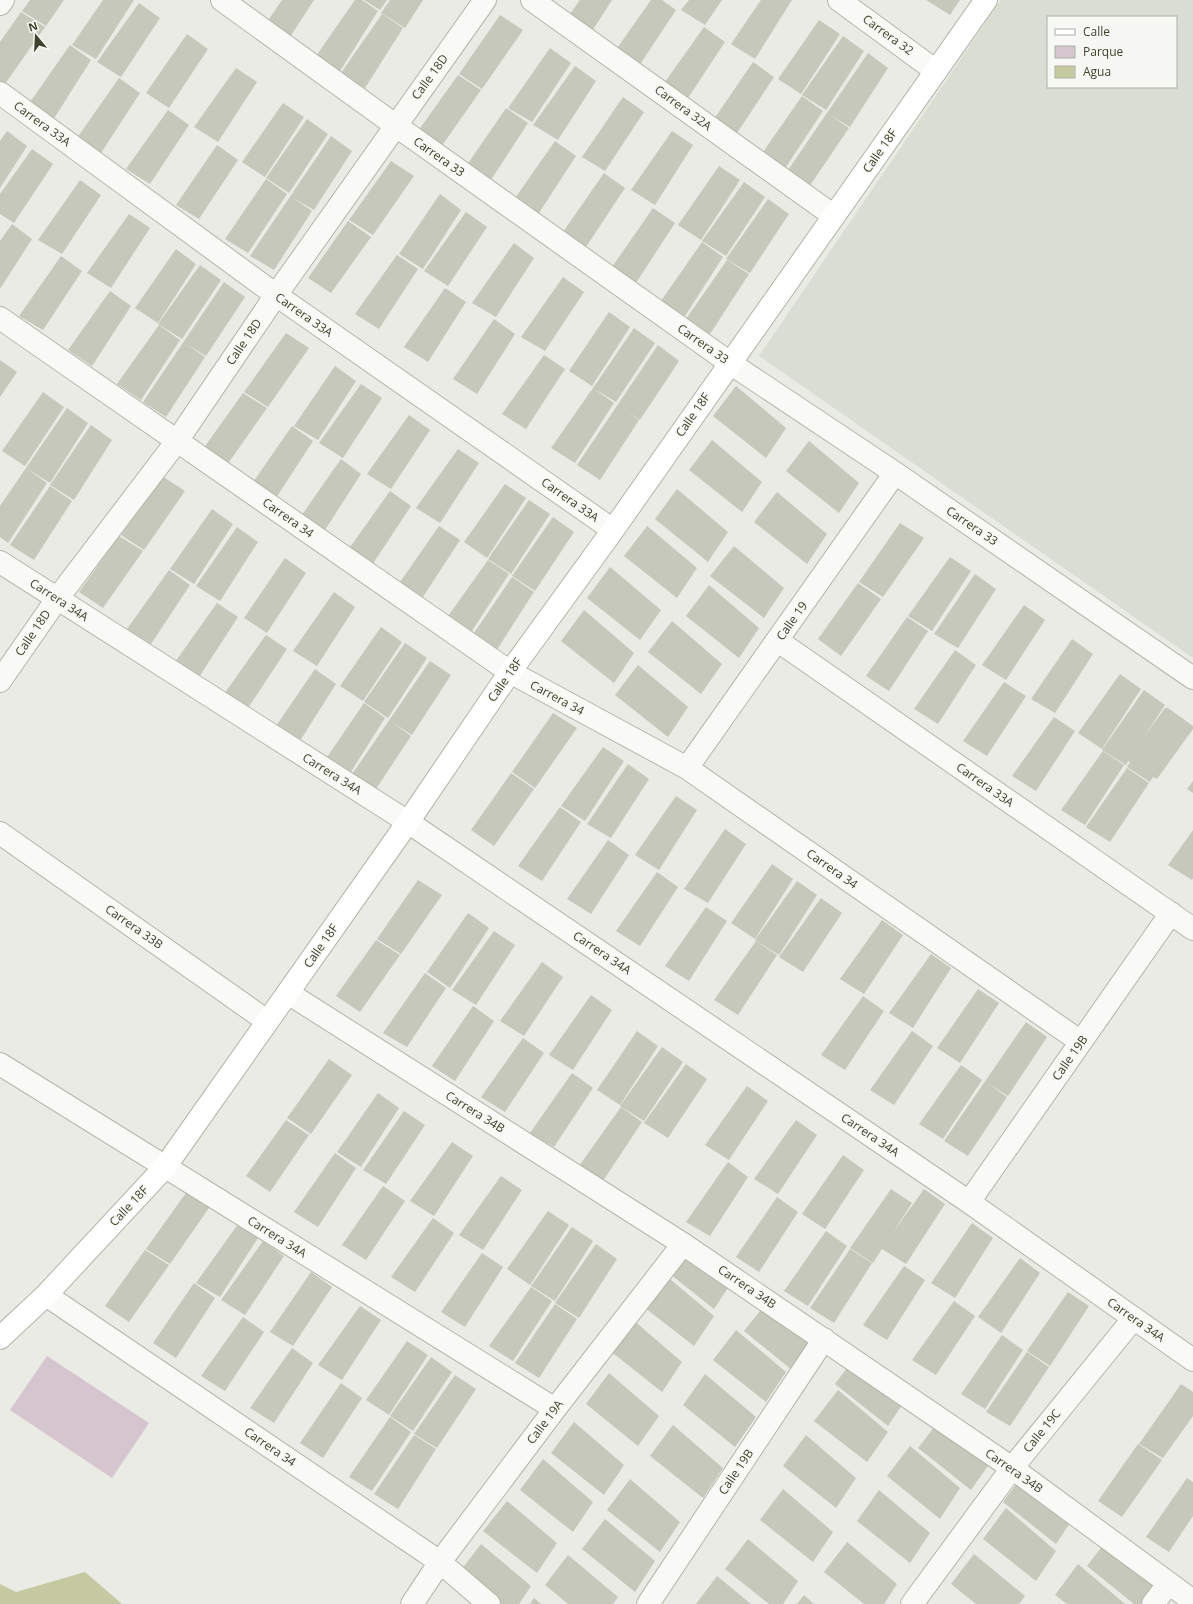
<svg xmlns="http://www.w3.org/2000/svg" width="1193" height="1604" viewBox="0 0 1193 1604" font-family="'Open Sans',sans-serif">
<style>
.built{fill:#daddd2;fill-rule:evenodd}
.green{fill:#d5c5cf}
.water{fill:#c5c9a0}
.building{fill:#c5c8bb}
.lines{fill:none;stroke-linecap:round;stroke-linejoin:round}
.street-casing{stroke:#b3b5a9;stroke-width:24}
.secondary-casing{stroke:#b3b5a9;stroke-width:24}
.street{stroke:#f9f9f6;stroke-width:22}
.secondary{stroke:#fff;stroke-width:22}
.labels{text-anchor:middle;stroke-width:3;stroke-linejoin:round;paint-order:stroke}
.street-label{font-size:12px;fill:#3e432c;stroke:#f7f8f3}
</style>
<rect width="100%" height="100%" fill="#eaebe4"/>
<!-- built -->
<path class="built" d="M 1001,0 L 1193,0 L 1193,658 L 759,356 ZM 1048,17 L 1176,17 L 1176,87 L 1048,87 Z"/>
<!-- green -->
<path class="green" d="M 47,1356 L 149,1423 L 112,1478 L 10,1410 Z"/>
<!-- water -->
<path class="water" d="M 85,1572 L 122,1604 L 0,1604 L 0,1584 L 16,1592 Z"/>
<!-- building -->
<path class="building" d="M 30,0 L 64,0 L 46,26 L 22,11 Z
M 103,0 L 134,0 L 96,59 L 72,45 Z
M 282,0 L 314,0 L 290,37 L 267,22 Z
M 355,0 L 362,0 L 378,11 L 340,71 L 316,56 Z
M 364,0 L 387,0 L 380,10 Z
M 390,0 L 423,0 L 405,28 L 381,13 Z
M 580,0 L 612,0 L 589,36 L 565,21 Z
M 651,0 L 662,0 L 676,10 L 637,69 L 613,54 Z
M 689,0 L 722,0 L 705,25 L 681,10 Z
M 761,0 L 792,0 L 755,59 L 731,44 Z
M 926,0 L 960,0 L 950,15 Z
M 139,3 L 160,18 L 121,77 L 97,62 Z
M 21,12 L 45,27 L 5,84 L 0,81 L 0,42 Z
M 382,14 L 403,28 L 365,88 L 341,73 Z
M 500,15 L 523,30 L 482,89 L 459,74 Z
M 819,20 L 840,34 L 801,94 L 778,79 Z
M 704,27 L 725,42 L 686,101 L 662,86 Z
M 187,34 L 208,49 L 169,108 L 146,93 Z
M 843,36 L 864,51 L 826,110 L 802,95 Z
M 70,45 L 91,60 L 53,120 L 28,105 Z
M 550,48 L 571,63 L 532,122 L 508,108 Z
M 868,53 L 888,68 L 850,127 L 830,115 L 849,128 L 809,187 L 786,173 Z
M 753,62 L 774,77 L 735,136 L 712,122 Z
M 575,66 L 596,81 L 558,140 L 533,125 Z
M 236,68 L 257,82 L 218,142 L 194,127 Z
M 458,75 L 481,90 L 441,147 L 418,131 Z
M 119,78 L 140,93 L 101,153 L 77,138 Z
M 802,96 L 823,111 L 784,170 L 761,155 Z
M 623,97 L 644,112 L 605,171 L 582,157 Z
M 283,103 L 304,117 L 265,177 L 242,162 Z
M 506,108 L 528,123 L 489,183 L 465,168 Z
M 168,110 L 189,125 L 150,184 L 126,169 Z
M 307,119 L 328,134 L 289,193 L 266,178 Z
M 7,131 L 27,146 L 0,188 L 0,141 Z
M 672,131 L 693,145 L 655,205 L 631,190 Z
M 331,136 L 352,151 L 314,210 L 293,198 L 312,211 L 274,270 L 250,256 Z
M 555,141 L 576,156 L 537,216 L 513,201 Z
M 217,145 L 238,160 L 199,219 L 176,205 Z
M 32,149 L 53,164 L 14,223 L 0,214 L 0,194 Z
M 391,161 L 414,176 L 373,235 L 349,220 Z
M 719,166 L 740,180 L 701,240 L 678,225 Z
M 604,173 L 625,188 L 586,247 L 563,232 Z
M 266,179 L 287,194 L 248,253 L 225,239 Z
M 80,180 L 101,195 L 62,254 L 38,240 Z
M 744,182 L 765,197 L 726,256 L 702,241 Z
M 440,194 L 461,210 L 423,269 L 399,254 Z
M 768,199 L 789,214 L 750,273 L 726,259 Z
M 653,208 L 675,223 L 636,283 L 612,267 Z
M 466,212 L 487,227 L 448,286 L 424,271 Z
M 129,214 L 150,228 L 111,288 L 87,273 Z
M 348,221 L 371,237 L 331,293 L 308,278 Z
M 12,224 L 32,239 L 0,289 L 0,241 Z
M 702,242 L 723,257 L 685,316 L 661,301 Z
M 514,243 L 534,258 L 496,317 L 472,303 Z
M 176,249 L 196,264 L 158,323 L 135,308 Z
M 397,255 L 418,269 L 379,329 L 355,314 Z
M 61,256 L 82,271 L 43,330 L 19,316 Z
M 727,260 L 749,274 L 710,334 L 686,319 Z
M 200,265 L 221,280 L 182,339 L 158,324 Z
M 563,277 L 584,292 L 545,351 L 521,337 Z
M 224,282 L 245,297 L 206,356 L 186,344 L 205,357 L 166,417 L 143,402 Z
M 445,288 L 466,302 L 428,362 L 404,347 Z
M 110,291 L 131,306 L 92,366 L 68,350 Z
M 609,312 L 630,327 L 592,386 L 569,371 Z
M 494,319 L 515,334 L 477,394 L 453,379 Z
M 159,325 L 180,340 L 141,400 L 117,384 Z
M 634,328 L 655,343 L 616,402 L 593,388 Z
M 286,333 L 309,348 L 268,407 L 244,392 Z
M 658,345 L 679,361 L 640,420 L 623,409 L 639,420 L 600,480 L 577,465 Z
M 544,355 L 565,369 L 526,429 L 502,414 Z
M 0,360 L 17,372 L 0,397 Z
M 335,366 L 356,381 L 318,440 L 294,426 Z
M 361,384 L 382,398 L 343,458 L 319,443 Z
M 736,386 L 786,428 L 766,458 L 713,416 Z
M 593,388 L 614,403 L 575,463 L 551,448 Z
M 43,392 L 64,407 L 25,466 L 2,451 Z
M 243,393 L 267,408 L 227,465 L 203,449 Z
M 67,408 L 88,423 L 50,483 L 26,468 Z
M 409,415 L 430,430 L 391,489 L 367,474 Z
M 91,425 L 112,440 L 74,500 L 50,485 Z
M 292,426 L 313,441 L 274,501 L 251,485 Z
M 712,440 L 762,482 L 742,512 L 689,470 Z
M 809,441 L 859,483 L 839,513 L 786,471 Z
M 458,449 L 479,463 L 440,523 L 416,508 Z
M 341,459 L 361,474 L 323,533 L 299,519 Z
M 26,468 L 47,483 L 8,543 L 0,537 L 0,506 Z
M 162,476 L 185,491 L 144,550 L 121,535 Z
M 505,484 L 526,498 L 487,558 L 464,542 Z
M 50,486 L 72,501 L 34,560 L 10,545 Z
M 677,489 L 728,532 L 708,562 L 655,519 Z
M 390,491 L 411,506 L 372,565 L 348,550 Z
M 777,492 L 827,534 L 807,564 L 754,522 Z
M 529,500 L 550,514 L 511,574 L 488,559 Z
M 212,509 L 233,524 L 194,584 L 170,569 Z
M 553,517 L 574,532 L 535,591 L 512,576 Z
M 900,523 L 924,538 L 883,597 L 859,582 Z
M 439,526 L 460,540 L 421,600 L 398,585 Z
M 647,526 L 697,568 L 677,598 L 624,556 Z
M 237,527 L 258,542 L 220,601 L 196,586 Z
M 119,536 L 143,551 L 103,608 L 79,592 Z
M 734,546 L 784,588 L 764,618 L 710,576 Z
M 950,557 L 971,571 L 932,631 L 908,616 Z
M 285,558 L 306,573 L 267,633 L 244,618 Z
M 488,560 L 509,574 L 470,634 L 446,619 Z
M 610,567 L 661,610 L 640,640 L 587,598 Z
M 169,570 L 190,585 L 151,644 L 127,629 Z
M 975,574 L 996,589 L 958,648 L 934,634 Z
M 512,577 L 534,592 L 496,651 L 472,636 Z
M 858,583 L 881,599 L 841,656 L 818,639 Z
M 709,585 L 759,628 L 739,658 L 686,616 Z
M 334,592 L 355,607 L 317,666 L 293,651 Z
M 217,603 L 238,617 L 199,677 L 175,662 Z
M 1024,605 L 1045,620 L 1006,680 L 982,665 Z
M 584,610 L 634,653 L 614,683 L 561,641 Z
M 907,617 L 928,631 L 889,691 L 866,676 Z
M 672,621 L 722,664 L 701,694 L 648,652 Z
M 381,627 L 402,642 L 363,701 L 340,686 Z
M 266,635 L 287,649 L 248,708 L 224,694 Z
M 1072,639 L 1093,654 L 1055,713 L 1031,699 Z
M 405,643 L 427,658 L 388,718 L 364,702 Z
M 955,650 L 976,665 L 938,724 L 914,709 Z
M 430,661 L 451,675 L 412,735 L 392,722 L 411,736 L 372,795 L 348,780 Z
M 638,665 L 688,707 L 668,737 L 615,695 Z
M 315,669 L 336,684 L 298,744 L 274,729 Z
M 1120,674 L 1141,689 L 1102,749 L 1078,733 Z
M 1004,682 L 1026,696 L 987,756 L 963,741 Z
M 1144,690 L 1165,705 L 1144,737 L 1165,708 L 1168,708 L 1193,726 L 1193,729 L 1157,779 L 1153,777 L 1150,782 L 1127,767 L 1130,762 L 1128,761 L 1126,765 L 1102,750 Z
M 364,703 L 385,718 L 347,778 L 323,763 Z
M 553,713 L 577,728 L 535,788 L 512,772 Z
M 1054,717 L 1075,731 L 1036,791 L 1012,776 Z
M 603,747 L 624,761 L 585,821 L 561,806 Z
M 1103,751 L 1124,765 L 1085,825 L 1061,810 Z
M 628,764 L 649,779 L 611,838 L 587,824 Z
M 1127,768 L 1149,783 L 1110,842 L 1086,827 Z
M 511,773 L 534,789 L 494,846 L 471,830 Z
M 1193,781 L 1193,793 L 1187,789 Z
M 676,796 L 697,810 L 659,870 L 635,855 Z
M 560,807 L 581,822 L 542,881 L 518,866 Z
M 725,829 L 746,844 L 708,903 L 684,889 Z
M 1193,830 L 1193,878 L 1192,880 L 1168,865 Z
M 608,840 L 629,855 L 591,914 L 567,899 Z
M 772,864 L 793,879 L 755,939 L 731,923 Z
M 657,872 L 678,887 L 640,946 L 616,931 Z
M 418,880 L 442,895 L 401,954 L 377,939 Z
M 797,881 L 817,895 L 779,955 L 755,940 Z
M 821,898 L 842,913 L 803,972 L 779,957 Z
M 706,907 L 727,921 L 689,981 L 665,966 Z
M 468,913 L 489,928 L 450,988 L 427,972 Z
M 882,920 L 903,935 L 864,994 L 840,979 Z
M 494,931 L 515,945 L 476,1005 L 452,990 Z
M 376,940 L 400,955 L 360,1012 L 336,996 Z
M 756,941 L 777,955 L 738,1015 L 714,1000 Z
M 931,954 L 951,968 L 913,1028 L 889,1013 Z
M 542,962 L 563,977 L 524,1036 L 500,1021 Z
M 425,973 L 446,988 L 407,1047 L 383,1033 Z
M 978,989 L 999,1003 L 960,1063 L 937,1048 Z
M 591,995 L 612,1010 L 573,1070 L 549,1055 Z
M 863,996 L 884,1011 L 845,1070 L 821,1055 Z
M 473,1006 L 494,1021 L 455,1081 L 432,1066 Z
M 1026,1022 L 1047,1037 L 1008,1096 L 987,1083 L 1007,1097 L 968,1156 L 944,1141 Z
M 637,1031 L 658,1046 L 620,1105 L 597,1090 Z
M 912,1031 L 933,1046 L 894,1105 L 870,1090 Z
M 523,1038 L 544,1053 L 505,1112 L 481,1097 Z
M 662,1047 L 683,1062 L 644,1121 L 620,1106 Z
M 329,1059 L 352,1075 L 311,1134 L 287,1118 Z
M 686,1064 L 707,1079 L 668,1138 L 644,1123 Z
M 961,1065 L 982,1080 L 943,1139 L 919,1124 Z
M 572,1073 L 593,1088 L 554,1147 L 530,1133 Z
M 747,1086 L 768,1101 L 729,1160 L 705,1145 Z
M 378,1093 L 399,1108 L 361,1167 L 337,1152 Z
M 621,1107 L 642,1122 L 603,1181 L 579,1166 Z
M 404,1111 L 425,1125 L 386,1184 L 363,1170 Z
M 286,1120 L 309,1135 L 270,1192 L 246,1176 Z
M 796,1120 L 817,1135 L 778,1194 L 754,1179 Z
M 452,1142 L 473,1156 L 434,1216 L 410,1201 Z
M 335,1153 L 356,1168 L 318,1227 L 294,1212 Z
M 843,1155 L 864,1170 L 825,1229 L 802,1214 Z
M 728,1162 L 748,1177 L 710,1236 L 686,1222 Z
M 501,1176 L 522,1190 L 483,1250 L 459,1235 Z
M 383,1186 L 405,1201 L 366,1260 L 342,1245 Z
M 891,1189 L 912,1203 L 892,1234 L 924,1189 L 945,1204 L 906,1264 L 882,1249 L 873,1263 L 850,1248 Z
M 188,1190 L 211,1205 L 170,1264 L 146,1249 Z
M 777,1197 L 798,1212 L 759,1272 L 736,1257 Z
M 548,1211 L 569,1225 L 530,1285 L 507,1269 Z
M 433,1218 L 454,1233 L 415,1292 L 391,1277 Z
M 972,1223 L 993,1238 L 955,1298 L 931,1283 Z
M 238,1224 L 258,1238 L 220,1297 L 196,1283 Z
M 572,1227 L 593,1241 L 555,1301 L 531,1286 Z
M 826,1231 L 847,1246 L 808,1306 L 784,1291 Z
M 684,1237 L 734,1279 L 714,1309 L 661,1267 Z
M 263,1241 L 284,1256 L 245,1315 L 221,1300 Z
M 596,1244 L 617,1259 L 579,1318 L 555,1303 Z
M 850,1249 L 872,1263 L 834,1323 L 810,1308 Z
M 145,1250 L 169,1265 L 129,1322 L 105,1306 Z
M 482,1253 L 503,1267 L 465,1327 L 441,1312 Z
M 1020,1258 L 1040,1273 L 1001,1333 L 978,1317 Z
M 904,1266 L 925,1280 L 887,1340 L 863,1325 Z
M 311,1272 L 332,1287 L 293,1346 L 270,1332 Z
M 664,1274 L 714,1316 L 694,1346 L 640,1304 Z
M 194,1283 L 215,1298 L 176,1358 L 153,1343 Z
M 531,1287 L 552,1301 L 513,1361 L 489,1346 Z
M 1068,1292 L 1089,1306 L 1050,1366 L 1027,1351 Z
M 768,1301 L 818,1344 L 797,1374 L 744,1331 Z
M 954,1301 L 975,1316 L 936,1375 L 912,1360 Z
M 555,1304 L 577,1319 L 539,1378 L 515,1363 Z
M 360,1306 L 381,1320 L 342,1380 L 318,1365 Z
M 243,1317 L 264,1332 L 225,1391 L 201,1376 Z
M 632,1319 L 682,1362 L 662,1392 L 609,1350 Z
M 736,1330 L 786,1372 L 766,1402 L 713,1360 Z
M 1002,1335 L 1023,1350 L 985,1409 L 961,1394 Z
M 407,1341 L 428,1355 L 389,1415 L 366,1400 Z
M 292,1348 L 313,1363 L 274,1423 L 250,1408 Z
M 1027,1352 L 1049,1367 L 1010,1426 L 986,1412 Z
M 858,1353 L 908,1396 L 888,1426 L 835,1384 Z
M 431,1357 L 452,1372 L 413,1431 L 390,1416 Z
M 609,1373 L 659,1416 L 638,1446 L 586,1404 Z
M 705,1374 L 756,1417 L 735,1447 L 683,1405 Z
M 455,1375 L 476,1389 L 437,1448 L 414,1434 Z
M 341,1383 L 362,1398 L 323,1458 L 300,1443 Z
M 1181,1384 L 1193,1392 L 1193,1416 L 1163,1458 L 1139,1444 Z
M 838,1390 L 888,1432 L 867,1462 L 814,1421 Z
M 390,1417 L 411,1432 L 372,1491 L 349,1477 Z
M 942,1417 L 992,1460 L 971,1490 L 918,1448 Z
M 574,1422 L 624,1465 L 604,1495 L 551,1453 Z
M 673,1425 L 723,1468 L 703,1498 L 650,1456 Z
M 414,1435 L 436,1449 L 398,1509 L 374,1494 Z
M 806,1435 L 856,1478 L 836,1508 L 783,1466 Z
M 1138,1444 L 1162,1460 L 1122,1517 L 1098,1501 Z
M 910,1446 L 960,1488 L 940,1519 L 887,1476 Z
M 543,1459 L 593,1502 L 573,1532 L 520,1490 Z
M 1026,1471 L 1076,1514 L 1056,1544 L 1003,1502 Z
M 1187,1478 L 1193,1482 L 1193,1516 L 1169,1552 L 1146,1537 Z
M 630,1479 L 680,1522 L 660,1552 L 607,1510 Z
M 783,1489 L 833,1532 L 813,1562 L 760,1520 Z
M 879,1490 L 930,1533 L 910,1563 L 857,1521 Z
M 507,1501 L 557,1543 L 537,1573 L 483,1531 Z
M 1006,1508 L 1056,1551 L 1036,1581 L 983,1539 Z
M 605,1519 L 655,1561 L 635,1592 L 582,1549 Z
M 1110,1536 L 1160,1578 L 1143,1604 L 1134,1604 L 1087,1566 Z
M 748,1539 L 798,1581 L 783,1604 L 769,1604 L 725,1569 Z
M 847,1542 L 897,1584 L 884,1604 L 864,1604 L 824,1572 Z
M 481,1544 L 531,1586 L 519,1604 L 495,1604 L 458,1574 Z
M 974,1554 L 1025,1596 L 1019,1604 L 976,1604 L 951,1584 Z
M 568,1555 L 618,1597 L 613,1604 L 568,1604 L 545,1585 Z
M 1078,1564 L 1125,1604 L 1067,1604 L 1055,1595 Z
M 717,1576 L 751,1604 L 696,1604 Z
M 804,1595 L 814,1604 L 797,1604 Z
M 534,1598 L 541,1604 L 530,1604 Z"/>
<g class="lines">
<defs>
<path id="street" d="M 222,0 L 395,125 L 730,363 L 895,473 L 1193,678
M 532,0 L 834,216
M 839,0 L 936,71
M 0,4 L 3,0
M 0,93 L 276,295 L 613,530
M 0,318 L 510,672 L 687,768 L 1081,1042
M 0,562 L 408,822 L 969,1202 L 1193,1360
M 778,641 L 1193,929
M 0,681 L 57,599 L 177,441 L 276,295 L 485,0
M 687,768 L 895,473
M 0,833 L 267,1021
M 288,993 L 683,1244 L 1012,1468 L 1193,1601
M 0,1064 L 555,1409
M 969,1202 L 1171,913
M 46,1295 L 440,1562 L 489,1604
M 412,1604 L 440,1562 L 555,1409 L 683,1244
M 648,1604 L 824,1339
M 912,1604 L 1012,1468 L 1134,1318
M 1153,1604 L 1169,1583"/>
<path id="secondary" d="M 0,1338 L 46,1295 L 165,1167 L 408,822 L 510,672 L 613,530 L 986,0"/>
</defs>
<!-- street casing -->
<use href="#street" class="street-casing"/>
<!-- secondary casing -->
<use href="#secondary" class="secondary-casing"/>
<!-- street -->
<use href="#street" class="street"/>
<!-- secondary -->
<use href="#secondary" class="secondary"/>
</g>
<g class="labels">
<!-- street labels -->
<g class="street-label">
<text transform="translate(888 35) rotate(36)" y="4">Carrera 32</text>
<text transform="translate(430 77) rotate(-54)" y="4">Calle 18D</text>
<text transform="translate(683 108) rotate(36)" y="4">Carrera 32A</text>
<text transform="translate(42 124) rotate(36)" y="4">Carrera 33A</text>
<text transform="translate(880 151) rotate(-55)" y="4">Calle 18F</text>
<text transform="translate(439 157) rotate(35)" y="4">Carrera 33</text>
<text transform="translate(304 315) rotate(35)" y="4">Carrera 33A</text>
<text transform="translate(244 342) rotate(-56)" y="4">Calle 18D</text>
<text transform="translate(703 344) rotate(35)" y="4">Carrera 33</text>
<text transform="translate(693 415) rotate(-55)" y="4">Calle 18F</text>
<text transform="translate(570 500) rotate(35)" y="4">Carrera 33A</text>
<text transform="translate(288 518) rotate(35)" y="4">Carrera 34</text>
<text transform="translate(972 526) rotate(34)" y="4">Carrera 33</text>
<text transform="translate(59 600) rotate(33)" y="4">Carrera 34A</text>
<text transform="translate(792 621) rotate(-55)" y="4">Calle 19</text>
<text transform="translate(33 633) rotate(-56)" y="4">Calle 18D</text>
<text transform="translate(505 680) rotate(-55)" y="4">Calle 18F</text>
<text transform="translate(557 698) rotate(28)" y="4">Carrera 34</text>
<text transform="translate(332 774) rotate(32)" y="4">Carrera 34A</text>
<text transform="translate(985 785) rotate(35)" y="4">Carrera 33A</text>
<text transform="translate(832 869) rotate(35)" y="4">Carrera 34</text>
<text transform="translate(134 927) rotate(35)" y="4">Carrera 33B</text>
<text transform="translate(321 946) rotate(-55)" y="4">Calle 18F</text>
<text transform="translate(602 953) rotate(34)" y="4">Carrera 34A</text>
<text transform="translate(1070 1058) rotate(-55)" y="4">Calle 19B</text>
<text transform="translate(475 1112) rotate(32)" y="4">Carrera 34B</text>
<text transform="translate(870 1135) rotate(34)" y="4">Carrera 34A</text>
<text transform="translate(129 1206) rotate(-47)" y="4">Calle 18F</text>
<text transform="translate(277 1237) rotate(32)" y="4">Carrera 34A</text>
<text transform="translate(747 1287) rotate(34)" y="4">Carrera 34B</text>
<text transform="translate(1136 1320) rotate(35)" y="4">Carrera 34A</text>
<text transform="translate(545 1422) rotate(-53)" y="4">Calle 19A</text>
<text transform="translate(1042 1431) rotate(-51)" y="4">Calle 19C</text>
<text transform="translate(270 1447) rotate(34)" y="4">Carrera 34</text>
<text transform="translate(1014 1471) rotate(35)" y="4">Carrera 34B</text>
<text transform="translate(736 1472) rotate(-56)" y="4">Calle 19B</text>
</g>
</g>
<!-- legend -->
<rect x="1047" y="16" width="130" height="72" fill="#f7f8f3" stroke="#adb0a3"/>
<rect x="1055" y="29" width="20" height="6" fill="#ffffff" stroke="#adb0a3"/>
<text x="1083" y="36" font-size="12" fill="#3e432c">Calle</text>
<rect x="1055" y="46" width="20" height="12" fill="#d5c5cf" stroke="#adb0a3"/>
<text x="1083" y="56" font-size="12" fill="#3e432c">Parque</text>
<rect x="1055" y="66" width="20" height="12" fill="#c5c9a0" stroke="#adb0a3"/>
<text x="1083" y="76" font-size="12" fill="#3e432c">Agua</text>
<!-- north arrow -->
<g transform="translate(36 36) rotate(342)" stroke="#f7f8f3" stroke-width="3" paint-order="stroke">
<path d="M0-3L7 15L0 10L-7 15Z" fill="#3e432c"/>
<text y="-6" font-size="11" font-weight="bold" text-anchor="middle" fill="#3e432c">N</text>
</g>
</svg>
